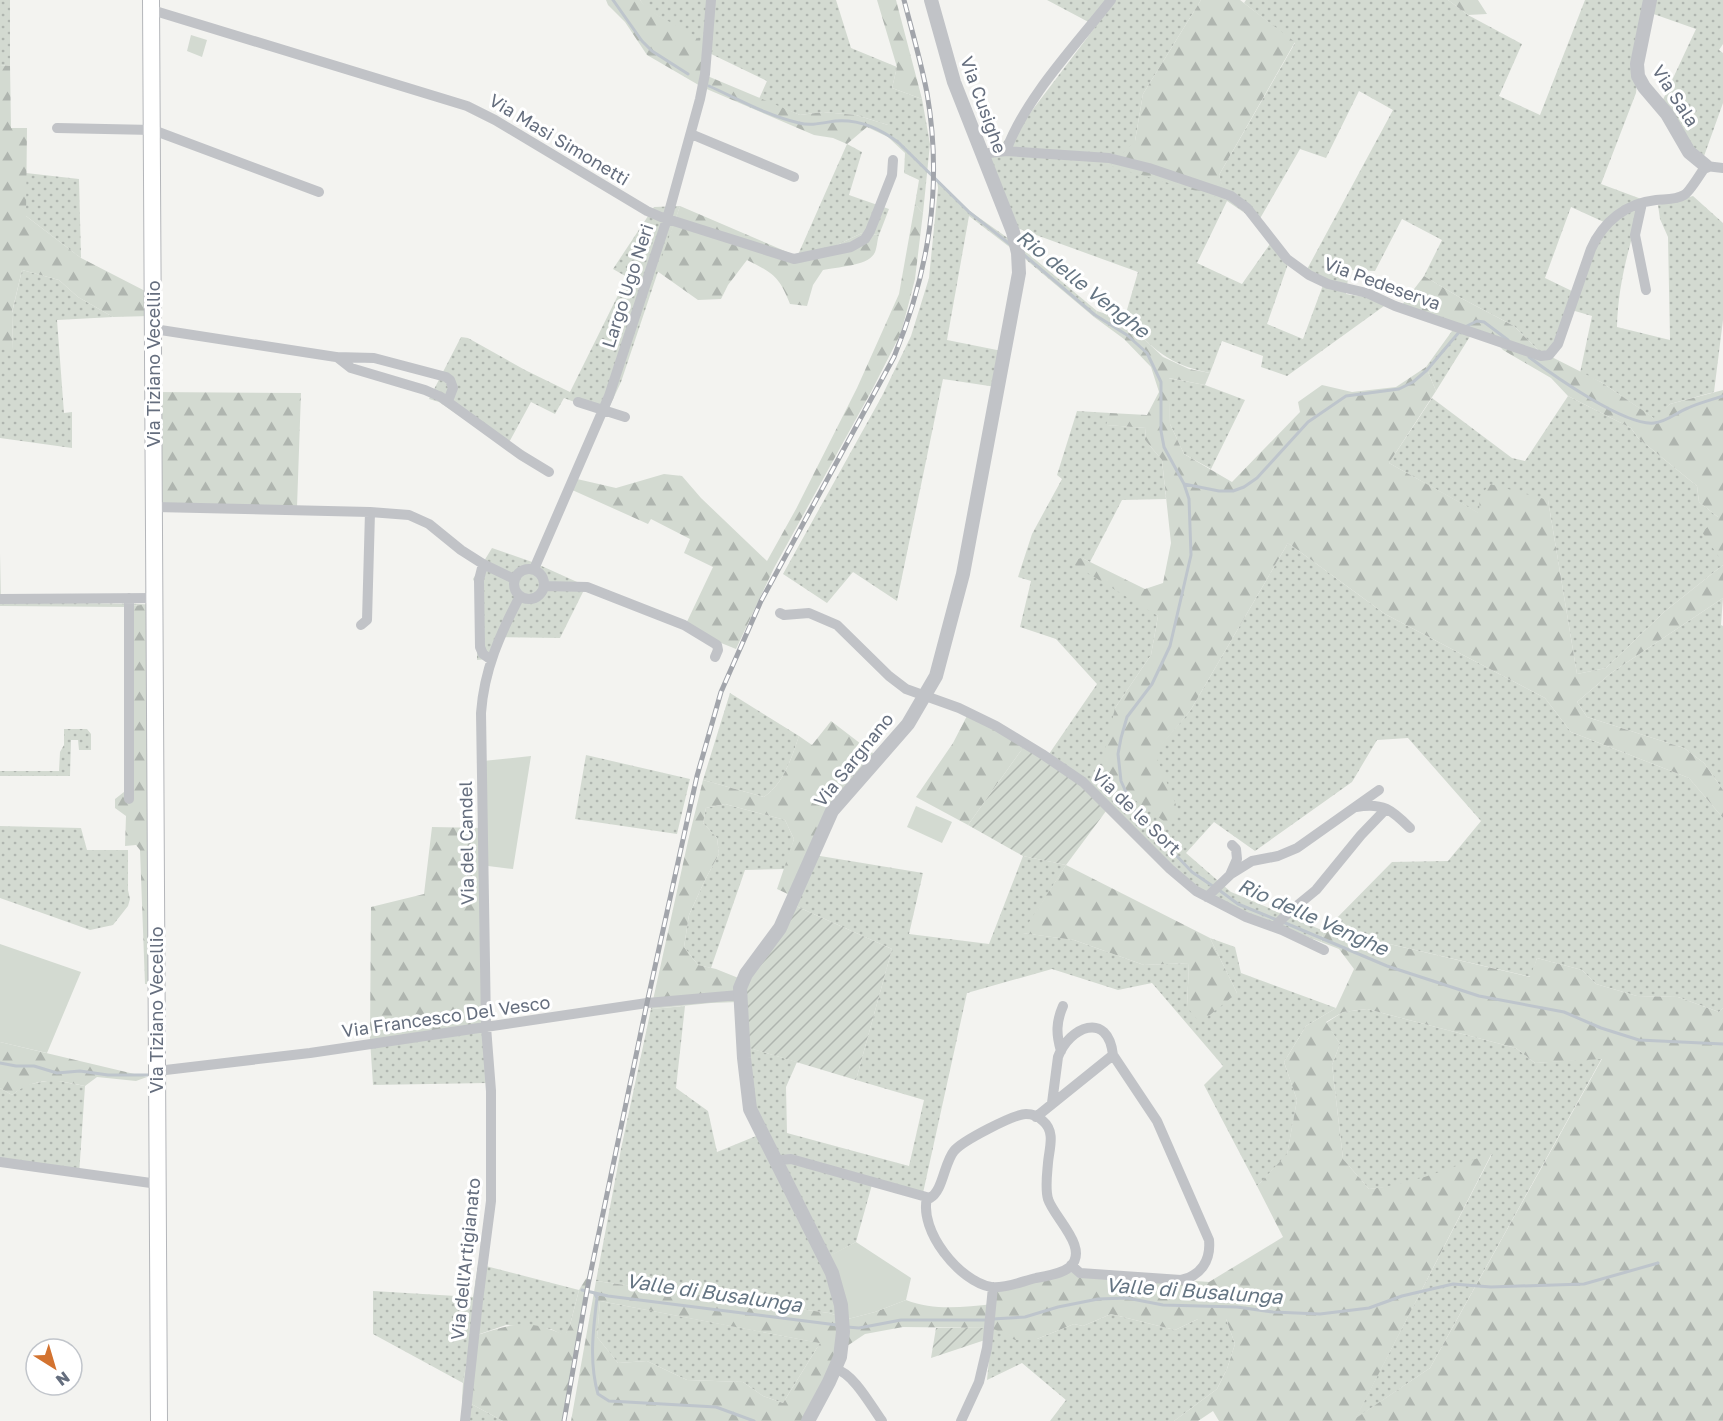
<svg xmlns="http://www.w3.org/2000/svg" width="1723" height="1421" viewBox="0 0 1723 1421" font-family="'Golos Text',sans-serif">
<style>
.grass{fill:url(#grass-dots);fill-rule:evenodd}
.forest{fill:url(#forest-firs);fill-rule:evenodd}
.park{fill:#d3dad1}
.garden{fill:url(#garden-furrows)}
.lines{fill:none;stroke-linecap:round;stroke-linejoin:round}
.stream{stroke:#bec5cc;stroke-width:3}
.primary-casing{stroke:#b4b6ba;stroke-width:18}
.minor{stroke:#c1c3c7;stroke-width:10}
.tertiary{stroke:#c1c3c7;stroke-width:14}
.primary{stroke:#fff;stroke-width:16}
.rail-casing{stroke:#a2a5ab;stroke-width:5}
.rail{stroke:#fff;stroke-width:3;stroke-dasharray:9;stroke-linecap:butt}
.labels{text-anchor:middle;stroke-width:6;stroke-linejoin:round;paint-order:stroke}
.street-label{font-size:18px;fill:#656e7e;stroke:#fff}
.water-label{font-size:20px;font-style:italic;fill:#657583;stroke:#fff}
</style>
<defs>
<pattern id="grass-dots" width="8" height="8" patternUnits="userSpaceOnUse" patternTransform="scale(1.5)"><rect width="8" height="8" fill="#d3dad1"/><path d="M2 2h.1M6 6h.1" fill="none" stroke="#afb5af" stroke-width="1.8" stroke-linecap="round"/></pattern>
<pattern id="forest-firs" width="22" height="20" patternUnits="userSpaceOnUse" patternTransform="scale(1.5)"><rect width="22" height="20" fill="#d3dad1"/><path d="M5 1l3.5 6h-7zM16 11l3.5 6h-7z" fill="#afb5af"/></pattern>
<pattern id="garden-furrows" width="10" height="10" patternUnits="userSpaceOnUse" patternTransform="scale(1.5)"><rect width="10" height="10" fill="#d3dad1"/><path d="M-1 1l2-2M0 10L10 0M9 11l2-2" fill="none" stroke="#afb5af"/></pattern>
</defs>
<rect width="100%" height="100%" fill="#f3f3f0"/>
<!-- grass -->
<path class="grass" d="M 0,0 L 10,0 L 10,66 L 0,65 Z
M 640,0 L 836,0 L 851,48 L 897,67 L 892,88 L 922,99 L 930,144 L 923,213 L 915,204 L 919,180 L 904,173 L 905,153 L 888,137 L 888,125 L 856,115 L 823,112 L 800,115 L 759,99 L 767,81 L 707,52 L 672,24 L 646,9 Z
M 1047,0 L 1201,0 L 1143,94 L 1135,141 L 1226,200 L 1219,175 L 1295,43 L 1244,3 L 1246,0 L 1448,0 L 1468,15 L 1522,44 L 1499,96 L 1540,115 L 1585,0 L 1723,0 L 1723,44 L 1719,50 L 1723,53 L 1723,103 L 1703,159 L 1660,106 L 1696,29 L 1645,11 L 1636,93 L 1601,184 L 1644,200 C 1630,241 1618,283 1617,327 L 1670,340 L 1668,237 L 1660,219 L 1658,205 L 1693,196 L 1723,223 L 1723,320 L 1714,392 L 1670,404 L 1655,419 L 1601,382 L 1580,373 L 1592,316 L 1568,309 L 1551,357 L 1538,350 L 1514,326 L 1459,297 L 1424,276 L 1442,240 L 1402,219 L 1375,271 L 1349,270 L 1346,294 L 1391,301 L 1287,376 L 1261,367 L 1263,356 L 1222,341 L 1210,373 C 1166,364 1155,349 1124,320 L 1138,272 L 1017,228 L 987,156 L 1018,129 L 1096,26 ZM 1359,91 L 1393,110 L 1305,273 L 1323,285 L 1303,339 L 1267,324 L 1288,264 L 1272,241 L 1242,284 L 1197,263 L 1227,201 L 1258,222 L 1300,149 L 1326,158 ZM 1571,207 L 1606,223 L 1574,292 L 1545,278 Z
M 847,144 L 862,152 L 849,195 L 889,209 L 879,235 L 862,233 L 806,260 L 797,257 Z
M 26,173 L 79,179 L 81,258 L 26,216 Z
M 937,179 L 971,212 L 1019,246 L 1097,311 L 1094,317 L 1024,258 L 969,216 L 947,340 L 1002,351 L 996,387 L 943,379 L 897,601 L 853,572 L 827,603 L 783,574 L 882,396 L 911,336 L 929,278 L 938,188 Z
M 680,206 L 621,382 L 606,414 L 564,398 L 555,414 L 531,402 L 506,448 L 439,402 L 429,399 L 461,337 L 468,338 L 525,370 L 570,392 L 627,277 L 613,269 L 654,207 Z
M 22,270 L 59,280 L 78,297 L 113,317 L 57,320 L 64,413 L 72,412 L 72,448 L 0,438 L 0,349 L 13,349 L 12,313 Z
M 1457,324 L 1474,330 L 1436,391 L 1426,367 Z
M 1168,378 L 1205,385 L 1245,400 L 1211,469 L 1184,454 L 1170,424 Z
M 1568,396 L 1631,428 L 1638,438 L 1697,486 L 1699,502 L 1718,517 L 1723,563 L 1723,565 L 1664,612 L 1606,668 L 1577,674 L 1548,500 L 1480,514 L 1389,463 L 1432,398 L 1512,458 L 1525,461 Z
M 1077,411 L 1110,413 L 1107,425 L 1146,428 L 1145,440 L 1162,460 L 1166,499 L 1122,500 L 1090,562 L 1082,558 L 1158,616 L 1151,655 L 1115,708 L 1154,753 L 1190,711 L 1288,543 L 1385,614 L 1545,698 L 1571,732 L 1689,778 L 1723,818 L 1723,1008 L 1719,1012 L 1678,997 L 1637,996 L 1596,984 L 1582,970 L 1537,958 L 1531,977 L 1351,935 L 1324,931 L 1321,942 L 1229,907 L 1187,881 L 1049,754 L 1097,684 L 1056,639 L 1020,627 L 1031,581 L 1018,577 L 1032,534 L 1062,479 L 1057,475 ZM 1408,738 L 1481,821 L 1448,861 L 1392,862 L 1324,931 L 1231,892 L 1186,853 L 1214,822 L 1255,851 L 1352,782 L 1377,740 Z
M 492,548 L 535,563 L 586,586 L 560,638 L 497,637 L 487,659 L 477,660 L 477,588 L 473,579 Z
M 0,553 L 1,602 L 149,604 L 124,607 L 0,606 Z
M 1723,598 L 1721,625 L 1723,626 L 1723,790 L 1704,763 L 1684,748 L 1587,717 L 1577,702 L 1611,673 Z
M 730,693 L 799,736 C 791,759 784,783 764,797 L 703,780 Z
M 64,729 L 87,729 L 91,734 L 91,750 L 79,750 L 78,740 L 71,740 L 70,776 L 0,776 L 0,771 L 59,771 L 60,752 L 64,745 Z
M 586,755 L 690,779 L 677,834 L 575,819 Z
M 725,804 L 785,820 L 794,839 L 785,869 L 745,870 L 711,968 L 698,965 L 684,947 L 689,915 L 705,880 L 719,854 L 717,838 L 703,823 L 706,808 Z
M 0,826 L 81,828 L 87,850 L 128,850 L 128,890 L 130,899 L 128,906 L 113,925 L 90,930 L 0,898 Z
M 808,854 L 923,873 L 909,934 L 989,944 L 1023,856 L 1066,865 L 1023,933 L 1074,940 L 1144,965 L 1189,963 L 1187,1007 L 1237,993 L 1210,938 L 1235,947 L 1241,973 L 1336,1008 L 1306,1026 L 1284,1062 L 1297,1100 L 1287,1155 L 1257,1186 L 1204,1085 L 1223,1066 L 1152,983 L 1118,990 L 1052,969 L 967,993 L 923,1193 L 873,1181 L 856,1242 L 830,1256 L 848,1319 L 829,1313 L 596,1281 L 621,1149 L 651,1009 L 685,1006 L 676,1088 L 708,1111 L 717,1152 L 766,1132 L 752,1101 L 746,1047 L 797,1062 L 786,1087 L 787,1133 L 909,1166 L 924,1100 L 856,1080 L 892,949 L 789,903 Z
M 1367,1009 L 1516,1048 L 1535,1063 L 1602,1058 L 1430,1368 L 1355,1419 L 1492,1154 L 1423,1179 L 1398,1186 L 1369,1189 L 1343,1159 L 1332,1065 L 1340,1044 L 1326,1023 L 1343,1012 Z
M 488,1029 L 487,1083 L 373,1085 L 370,1039 Z
M 53,1080 L 85,1086 L 79,1175 L 0,1165 L 0,1088 L 12,1095 L 25,1085 Z
M 478,1264 L 579,1290 L 570,1325 L 565,1336 L 551,1329 L 506,1325 L 471,1337 L 463,1383 L 373,1334 L 373,1291 L 473,1297 Z
M 600,1301 L 820,1343 L 783,1403 L 763,1396 L 743,1382 L 687,1380 L 647,1361 L 618,1363 L 597,1337 Z
M 1111,1314 L 1175,1330 L 1198,1319 L 1226,1319 L 1235,1344 L 1227,1369 L 1217,1389 L 1174,1421 L 1050,1421 L 1066,1400 L 1022,1363 L 987,1380 L 992,1328 L 1037,1339 L 1074,1324 L 1083,1326 Z
M 462,1399 L 503,1421 L 462,1421 Z"/>
<!-- forest -->
<path class="forest" d="M 606,0 L 640,0 C 655,22 702,30 707,51 C 708,58 705,68 705,75 L 800,115 L 823,112 L 856,115 L 888,125 L 888,137 L 867,127 L 847,144 L 833,138 L 814,135 L 702,87 L 647,55 L 625,22 L 608,5 Z
M 877,0 L 896,0 L 922,99 L 892,88 L 897,67 Z
M 1201,0 L 1240,0 L 1295,42 L 1219,175 L 1227,200 L 1110,166 L 1135,141 L 1143,94 Z
M 1448,0 L 1478,0 L 1487,14 L 1468,15 Z
M 0,65 L 10,66 L 11,128 L 27,128 L 26,216 L 81,258 L 149,293 L 150,316 L 113,317 L 78,297 L 59,280 L 22,270 L 12,312 L 13,350 L 0,349 Z
M 915,204 L 923,213 L 915,279 L 901,333 L 872,390 L 774,568 L 736,649 L 684,628 L 713,567 L 684,553 L 690,539 L 651,519 L 648,524 L 570,489 L 577,479 L 616,488 L 664,474 L 682,476 L 701,498 L 767,561 L 796,509 L 857,388 L 899,294 Z
M 680,206 L 806,260 L 862,233 L 879,235 C 877,240 877,250 874,254 C 867,266 836,267 823,270 L 813,285 L 807,306 L 790,304 C 779,276 773,273 747,260 L 728,285 L 721,299 L 698,300 L 657,271 Z
M 1424,276 L 1459,297 L 1514,326 L 1538,350 L 1601,382 L 1654,418 L 1670,404 L 1723,390 L 1723,563 L 1702,532 L 1718,517 L 1699,502 L 1697,486 L 1638,438 L 1631,428 L 1568,396 L 1551,378 L 1503,350 L 1490,336 L 1402,305 Z
M 1097,311 L 1124,320 L 1163,357 L 1189,369 L 1210,373 L 1205,385 L 1169,378 L 1170,424 L 1184,454 L 1232,482 L 1300,412 L 1298,402 L 1322,385 L 1352,392 L 1396,387 L 1426,367 L 1436,391 L 1389,463 L 1479,513 L 1480,496 L 1490,484 L 1548,500 L 1577,674 L 1606,668 L 1664,612 L 1723,565 L 1723,598 L 1611,673 L 1577,702 L 1587,717 L 1684,748 L 1704,763 L 1723,790 L 1723,818 L 1689,778 L 1571,732 L 1545,698 L 1385,614 L 1288,543 L 1190,711 L 1155,753 L 1180,815 L 1165,822 L 1114,785 L 1102,763 L 1115,708 L 1151,655 L 1158,616 L 1068,561 L 1082,558 L 1145,589 L 1163,583 L 1171,543 L 1162,460 L 1145,440 L 1146,428 L 1106,425 L 1110,413 L 1147,415 L 1159,392 L 1151,367 L 1124,339 L 1094,317 Z
M 151,392 L 301,393 L 297,507 L 150,506 Z
M 149,604 L 164,985 L 145,984 L 140,850 L 136,845 L 125,846 L 126,816 L 115,808 L 115,799 L 124,792 L 124,607 Z
M 970,710 L 1027,742 L 968,825 L 916,797 L 953,743 Z
M 831,721 L 882,760 L 814,840 L 790,895 L 777,889 L 794,839 L 785,820 L 725,804 L 706,808 L 703,823 L 717,838 L 719,854 L 705,880 L 689,915 L 684,947 L 698,965 L 716,969 L 741,979 L 738,1002 L 711,1003 L 651,1009 L 688,841 L 703,780 L 764,797 C 784,783 791,759 799,736 L 812,745 Z
M 432,827 L 485,828 L 488,1029 L 370,1039 L 371,907 L 424,894 Z
M 1066,865 L 1210,938 L 1237,993 L 1200,1023 L 1187,1007 L 1189,963 L 1144,965 L 1074,940 L 1022,933 Z
M 1324,931 L 1351,935 L 1530,977 L 1537,958 L 1582,970 L 1596,984 L 1637,996 L 1678,997 L 1719,1012 L 1723,1008 L 1723,1421 L 1219,1421 L 1213,1411 L 1198,1421 L 1174,1421 L 1217,1389 L 1227,1369 L 1235,1344 L 1226,1319 L 1198,1319 L 1175,1330 L 1111,1314 L 1083,1326 L 1074,1324 L 1037,1339 L 1015,1340 L 992,1328 L 903,1327 L 865,1334 L 847,1346 L 810,1421 L 571,1421 L 596,1281 L 829,1313 L 848,1319 L 875,1312 L 906,1300 C 935,1311 963,1307 993,1304 L 995,1290 L 1073,1272 L 1209,1282 L 1283,1237 L 1257,1186 L 1287,1154 L 1297,1100 L 1284,1062 L 1306,1026 L 1336,1008 L 1354,969 L 1339,949 L 1321,942 ZM 1367,1009 L 1516,1048 L 1535,1063 L 1602,1059 L 1430,1368 L 1356,1418 L 1492,1153 C 1449,1168 1414,1184 1369,1189 L 1343,1159 L 1332,1065 L 1340,1044 L 1326,1022 L 1343,1012 ZM 600,1301 L 819,1343 L 820,1343 L 783,1403 L 763,1396 L 743,1382 L 687,1380 L 647,1361 L 618,1363 L 597,1337 Z
M 0,1042 L 147,1077 L 136,1081 L 97,1077 L 85,1086 C 56,1080 37,1076 12,1095 L 0,1088 Z
M 589,1274 L 562,1421 L 503,1421 L 462,1399 L 463,1383 L 471,1337 C 511,1325 524,1317 565,1335 L 570,1325 L 579,1290 Z"/>
<!-- park -->
<path class="park" d="M 191,35 L 207,40 L 202,57 L 187,51 Z
M 531,756 L 513,869 L 488,866 L 483,761 Z
M 916,806 L 952,822 L 942,843 L 907,827 Z
M 0,944 L 81,972 L 47,1053 L 0,1042 Z
M 856,1242 L 911,1278 L 906,1300 L 875,1312 L 848,1319 L 829,1256 Z"/>
<!-- garden -->
<path class="garden" d="M 1027,742 L 1112,803 L 1066,865 L 1023,856 L 968,825 Z
M 789,903 L 892,949 L 856,1080 L 746,1047 L 741,979 Z
M 936,1328 L 992,1328 L 991,1338 L 931,1358 Z"/>
<g class="lines">
<!-- stream -->
<path class="stream" d="M 613,0 L 642,41 L 652,51 L 688,74
M 709,86 C 738,99 768,116 799,123 C 811,126 822,123 835,121 C 859,119 881,129 899,143 L 969,212 L 1011,245
M 1023,254 L 1095,315 L 1127,335 L 1147,353 L 1161,382 L 1161,431 L 1164,447 L 1184,484 L 1189,499 L 1191,555 L 1170,646 L 1152,684 L 1127,717 L 1121,738 L 1118,754 L 1121,781 L 1135,812 L 1192,872 L 1214,887
M 1465,327 L 1477,321 L 1484,322 L 1508,340
M 1529,357 C 1554,376 1625,426 1654,423 C 1667,422 1677,412 1688,408 C 1699,403 1711,400 1723,396
M 1184,484 L 1219,491 L 1233,491 L 1244,487 L 1257,478 L 1308,422 L 1346,396 L 1399,389 L 1413,382 L 1427,370 L 1460,331
M 1219,890 L 1238,904 L 1277,920
M 1283,922 L 1387,966 L 1479,996 L 1564,1012 L 1601,1028 L 1639,1040 L 1723,1044
M 0,1063 L 16,1066 L 34,1066 L 57,1073 L 80,1071 L 108,1075 L 152,1075
M 582,1290 L 608,1296 L 837,1325
M 595,1294 L 597,1298 C 593,1330 589,1363 598,1394 L 609,1401 L 716,1407 L 754,1421
M 992,1319 L 1025,1317 L 1058,1307 L 1098,1299 L 1127,1298 L 1163,1305 L 1237,1307 L 1273,1312 L 1320,1314 L 1369,1308 L 1402,1296 L 1453,1284 L 1491,1287 L 1584,1284 L 1658,1263
M 847,1327 L 859,1328 L 901,1320 L 986,1320"/>
<defs>
<path id="primary" d="M 151,0 L 159,1421"/>
</defs>
<!-- primary casing -->
<use href="#primary" class="primary-casing"/>
<!-- minor -->
<path class="minor" d="M 152,10 L 467,106 L 495,120 L 647,211 L 661,217 L 794,259 L 851,247 L 865,239 L 870,231 L 892,175 L 893,160
M 57,128 L 153,130 L 319,192
M 691,134 L 794,177
M 1006,151 C 1025,98 1076,45 1111,0
M 981,154 L 1006,151 L 1109,158 L 1149,168 L 1220,192 L 1231,196 L 1247,208 L 1287,259 L 1309,275 L 1328,284 L 1367,293 L 1395,306 L 1541,356 L 1549,355 L 1558,344 L 1591,249 C 1603,222 1626,203 1656,200 C 1665,199 1676,200 1684,195 C 1690,192 1701,172 1706,166 L 1723,168
M 1642,203 L 1635,235 L 1646,290
M 154,329 L 336,357 L 374,358 L 446,377 L 450,380 L 453,388 L 448,401
M 337,357 L 351,368 L 425,390 L 441,397 L 521,455 L 549,472
M 578,402 L 625,417
M 155,507 L 370,512 L 409,515 L 429,524 L 461,550 L 483,564 L 514,579
M 483,564 L 479,580 L 480,647 L 483,654 L 490,659
M514 584a15 15 0 1 1 30 0a15 15 0 1 1-30 0Z
M 534,569 L 609,396 L 667,219 L 700,99 L 705,74 L 711,0
M 544,586 L 587,587 L 684,625 L 717,645 L 718,650 L 715,657
M 0,599 L 155,598
M 780,613 L 784,615 L 809,613 L 837,625 L 889,676 L 906,689 L 959,708 L 996,726 L 1042,754 L 1083,782 L 1170,869 L 1196,891 L 1246,917 L 1282,930 L 1324,950
M 361,625 L 367,620 L 370,512
M 129,799 L 129,598
M 1356,807 C 1383,802 1392,810 1410,828
M 1230,875 L 1237,859 L 1236,849 L 1232,845
M 1207,897 L 1231,874 L 1252,861 L 1278,856 L 1297,848 L 1379,790
M 1274,927 L 1288,913 L 1316,890 L 1361,835 L 1386,809
M 1061,1051 C 1056,1034 1056,1022 1063,1006
M 157,1071 L 310,1053 L 647,1003 L 739,995
M 1052,1103 L 1058,1057 C 1069,1027 1108,1010 1113,1055
M 1036,1117 L 1113,1055 L 1157,1121 L 1209,1240 C 1211,1260 1201,1276 1181,1280 L 1080,1273 L 1071,1265
M 0,1162 L 158,1184
M 777,1163 L 780,1160 L 791,1159 L 930,1198 C 943,1191 944,1163 954,1151 C 962,1141 1014,1114 1026,1114 C 1032,1114 1039,1117 1043,1121 C 1056,1132 1049,1149 1048,1163 C 1047,1175 1045,1188 1048,1199 C 1054,1218 1090,1248 1070,1267 C 1061,1274 1047,1276 1036,1278 C 1023,1281 1004,1289 991,1287 C 959,1281 919,1231 927,1198
M 836,1369 C 854,1374 871,1406 882,1421
M 465,1421 L 478,1301 L 491,1201 L 491,1091 L 486,1027 L 481,713 C 484,670 500,634 520,596
M 961,1421 L 979,1382 L 987,1348 L 993,1287"/>
<!-- tertiary -->
<path class="tertiary" d="M 1650,0 L 1637,64 L 1638,76 L 1644,87 L 1667,114 L 1689,152 L 1706,166
M 808,1421 L 829,1382 L 840,1357 L 843,1332 L 841,1305 L 832,1273 L 750,1109 L 744,1058 L 740,988 L 746,974 L 780,928 L 832,811 L 908,724 L 936,676 L 963,574 L 1019,273 L 1018,253 L 1013,232 L 954,82 L 931,0"/>
<!-- primary -->
<use href="#primary" class="primary"/>
<defs>
<path id="rail" d="M 564,1421 L 588,1285 L 647,1003 L 697,776 L 721,692 L 761,601 L 894,357 C 929,271 943,186 927,93 C 921,62 912,31 904,0"/>
</defs>
<!-- rail casing -->
<use href="#rail" class="rail-casing"/>
<!-- rail -->
<use href="#rail" class="rail"/>
</g>
<g class="labels">
<!-- street labels -->
<g class="street-label">
<text transform="translate(1675 96) rotate(57)" y="6">Via Sala</text>
<text transform="translate(983 105) rotate(70)" y="6">Via Cusighe</text>
<text transform="translate(559 140) rotate(31)" y="6">Via Masi Simonetti</text>
<text transform="translate(1382 284) rotate(20)" y="6">Via Pedeserva</text>
<text transform="translate(628 286) rotate(-72)" y="6">Largo Ugo Neri</text>
<text transform="translate(154 364) rotate(-90)" y="6">Via Tiziano Vecellio</text>
<text transform="translate(854 760) rotate(-51)" y="6">Via Sargnano</text>
<text transform="translate(1136 812) rotate(44)" y="6">Via de le Sort</text>
<text transform="translate(467 843) rotate(-91)" y="6">Via del Candel</text>
<text transform="translate(157 1010) rotate(-90)" y="6">Via Tiziano Vecellio</text>
<text transform="translate(446 1017) rotate(-8)" y="6">Via Francesco Del Vesco</text>
<text transform="translate(466 1259) rotate(-84)" y="6">Via dell'Artigianato</text>
</g>
<!-- water labels -->
<g class="water-label">
<text transform="translate(1083 284) rotate(38)" y="7">Rio delle Venghe</text>
<text transform="translate(1313 917) rotate(24)" y="7">Rio delle Venghe</text>
<text transform="translate(1194 1291) rotate(4)" y="7">Valle di Busalunga</text>
<text transform="translate(714 1293) rotate(8)" y="7">Valle di Busalunga</text>
</g>
</g>
<!-- north arrow -->
<g transform="translate(54 1367) rotate(143)"><circle r="28" fill="#ffffff" stroke="#c1c5cb" stroke-width="1.5"/>
<path d="M0-4.5L10 22L0 15L-10 22Z" fill="#d37330"/>
<text y="-9" font-size="16" font-weight="bold" text-anchor="middle" fill="#656e7e">N</text>
</g>
</svg>
